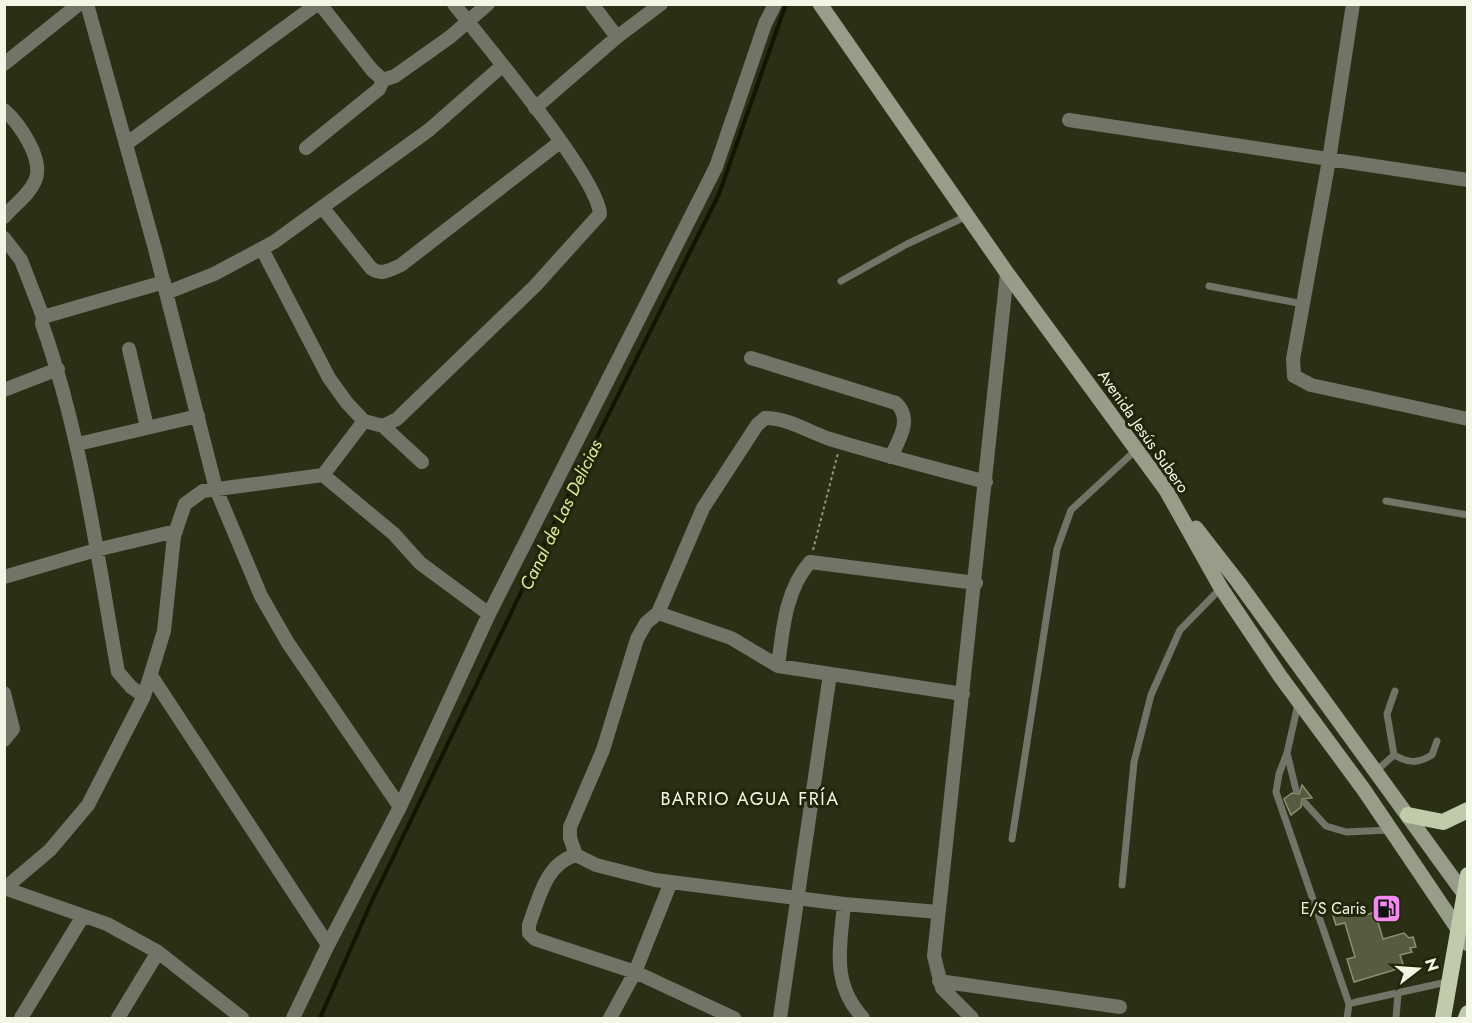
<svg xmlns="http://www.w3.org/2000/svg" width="1472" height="1023" viewBox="0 0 1472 1023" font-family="Jost,sans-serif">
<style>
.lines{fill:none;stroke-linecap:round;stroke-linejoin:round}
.stream{stroke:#111600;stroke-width:4}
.building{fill:#565c40;stroke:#8a9172;stroke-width:1.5}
.path{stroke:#919680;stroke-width:2;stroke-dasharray:3 3;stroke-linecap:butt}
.service{stroke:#717467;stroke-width:7}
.minor{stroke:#717467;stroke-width:14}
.secondary{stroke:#979d88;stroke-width:15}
.trunk{stroke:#c2caac;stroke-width:16}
.labels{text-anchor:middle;stroke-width:6;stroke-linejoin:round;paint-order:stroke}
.street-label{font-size:16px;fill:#f2f6e5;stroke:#21260b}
.poi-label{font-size:16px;fill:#f2f6e5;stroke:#21260b;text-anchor:end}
.water-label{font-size:18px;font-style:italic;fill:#d9eb9c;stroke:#21260b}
.neighbourhood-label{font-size:18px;letter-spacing:1.5px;fill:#f2f6e5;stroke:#21260b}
</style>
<rect width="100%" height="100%" fill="#2a3015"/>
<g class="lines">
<!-- stream -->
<path class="stream" d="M 320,1018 L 370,905 L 564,503 L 719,194 L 786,4"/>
</g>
<!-- building -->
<path class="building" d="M 1302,785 L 1312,798 L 1302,799 L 1301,807 L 1291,815 L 1284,799 L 1292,793 L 1299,794 Z
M 1344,905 L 1346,914 L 1364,909 L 1366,915 L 1375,912 L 1383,939 L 1404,933 L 1409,938 L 1413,937 L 1416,947 L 1410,948 L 1412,952 L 1400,955 L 1404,967 L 1354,982 L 1347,959 L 1355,957 L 1345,923 L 1336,925 L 1331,909 Z"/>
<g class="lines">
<!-- path -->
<path class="path" d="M 813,550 L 838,453"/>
<!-- service -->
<path class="service" d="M 841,281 L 907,244 L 967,216
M 1209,286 L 1303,304
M 1386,501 L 1468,515
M 1287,753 L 1279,774 L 1276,792 L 1349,1004
M 1394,755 C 1409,763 1417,764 1432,755 L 1437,741
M 1376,771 L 1394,755 L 1387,714 L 1395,691
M 1296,790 L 1287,753 L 1298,704
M 1305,803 L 1326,826 L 1346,832 L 1390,830
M 1012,839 L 1057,549 L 1071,510 L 1137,449
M 1122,885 L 1134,762 L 1151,695 L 1180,630 L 1221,588
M 1347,1018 L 1349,1004 L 1356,1002 L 1447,982
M 1396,1018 L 1398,994"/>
<!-- minor -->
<path class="minor" d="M 87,4 L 155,249 L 216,489 L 261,596 L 288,643 L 400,807
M 320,4 L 372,70 L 383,80
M 592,4 L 617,37
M 1353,4 L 1329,160 L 1293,359 L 1294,376 L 1311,385 L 1468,419
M 4,64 L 79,4
M 535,108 L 617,37 L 661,4
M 4,110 C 19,123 45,160 35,181 C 29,195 14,205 4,217
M 1069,120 L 1468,180
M 126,144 L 317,4
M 306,148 L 379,89 L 383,80 L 395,76 L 450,37 L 488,4
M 322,207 L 371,268 C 381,276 390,270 401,265 L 560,142
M 4,238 L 21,260 L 43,317 L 42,324 C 82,437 97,555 118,672 L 131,687 L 144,696
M 262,249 L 329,378 L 347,403 L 364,421 L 383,426 L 422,462
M 166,293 L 214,274 L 274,242 L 429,130 L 502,66
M 43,317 L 164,282
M 129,349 L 147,427
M 751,358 L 896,403 C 913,419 899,439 891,457
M 4,390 L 58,369
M 383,426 L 397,419 L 535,286 L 600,214 C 598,176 483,42 454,4
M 78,444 L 198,416
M 323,475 L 364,421
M 4,577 L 96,550 L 176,531
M 658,613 L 731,638 L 778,666 L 963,694
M 778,666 C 783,629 785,591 810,562 L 976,583
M 152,677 L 328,945
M 4,693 L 13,729 L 4,740
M 576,855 C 546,863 539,898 529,925 L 529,933 L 535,939 L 635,972 L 734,1018
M 4,888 L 107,924 L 158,952 L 242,1018
M 4,889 L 50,850 L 88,805 L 144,696 L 164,631 L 174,536 L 185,504 L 203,491 L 323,475 L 394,534 L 420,563 L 489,614
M 844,904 C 840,949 831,983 863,1018
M 938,912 L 844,904 L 655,880 L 596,865 L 576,855 L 570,838 L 570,827 L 603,750 L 637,639 L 646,623 L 658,613 L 703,508 L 757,425 L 765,418 C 788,418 809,432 830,439 C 882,455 934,468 986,482
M 939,981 L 1120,1007
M 21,1018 L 83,916
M 118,1018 L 158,952
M 293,1018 L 328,945 L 400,807 L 489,614 L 716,167 L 765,24 L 775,4
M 610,1018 L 635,972 L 671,882
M 780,1018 L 830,674
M 972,1018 L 942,988 L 934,956 L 1007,273"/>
<!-- secondary -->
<path class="secondary" d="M 820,4 L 1007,273 L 1166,490 L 1221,588 L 1280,676 L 1364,790 L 1468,944
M 1196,528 L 1238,582 L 1468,899"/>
<!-- trunk -->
<path class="trunk" d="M 1408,815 L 1443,822 L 1468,810
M 1443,1018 L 1468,875
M 1466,1018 L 1468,1013"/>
</g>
<!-- icons -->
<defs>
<symbol id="fuel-square" viewBox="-11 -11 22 22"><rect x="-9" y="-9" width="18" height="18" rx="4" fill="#f489f0" stroke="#21260b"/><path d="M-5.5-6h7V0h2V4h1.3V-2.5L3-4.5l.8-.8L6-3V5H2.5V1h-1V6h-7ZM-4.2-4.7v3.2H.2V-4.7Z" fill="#111"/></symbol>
</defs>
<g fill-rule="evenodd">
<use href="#fuel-square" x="1370" y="892" width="33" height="33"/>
</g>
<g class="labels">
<!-- street labels -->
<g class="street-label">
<text transform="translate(1144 431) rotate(55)" y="6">Avenida Jesús Subero</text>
</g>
<!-- poi labels -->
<g class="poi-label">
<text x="1366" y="914">E/S Caris</text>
</g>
<!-- water labels -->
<g class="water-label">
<text transform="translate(561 515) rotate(-64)" y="6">Canal de Las Delicias</text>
</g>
<!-- neighbourhood labels -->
<g class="neighbourhood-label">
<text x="750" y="805">BARRIO AGUA FRÍA</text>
</g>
</g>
<!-- border -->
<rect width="1472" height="1023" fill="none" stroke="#f2f6e5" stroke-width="12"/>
<!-- north arrow -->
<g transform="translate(1418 969) rotate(73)" stroke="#21260b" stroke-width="4.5" paint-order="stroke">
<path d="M0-4.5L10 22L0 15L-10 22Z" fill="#f2f6e5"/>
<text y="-9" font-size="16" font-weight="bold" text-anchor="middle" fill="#f2f6e5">N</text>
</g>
</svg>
